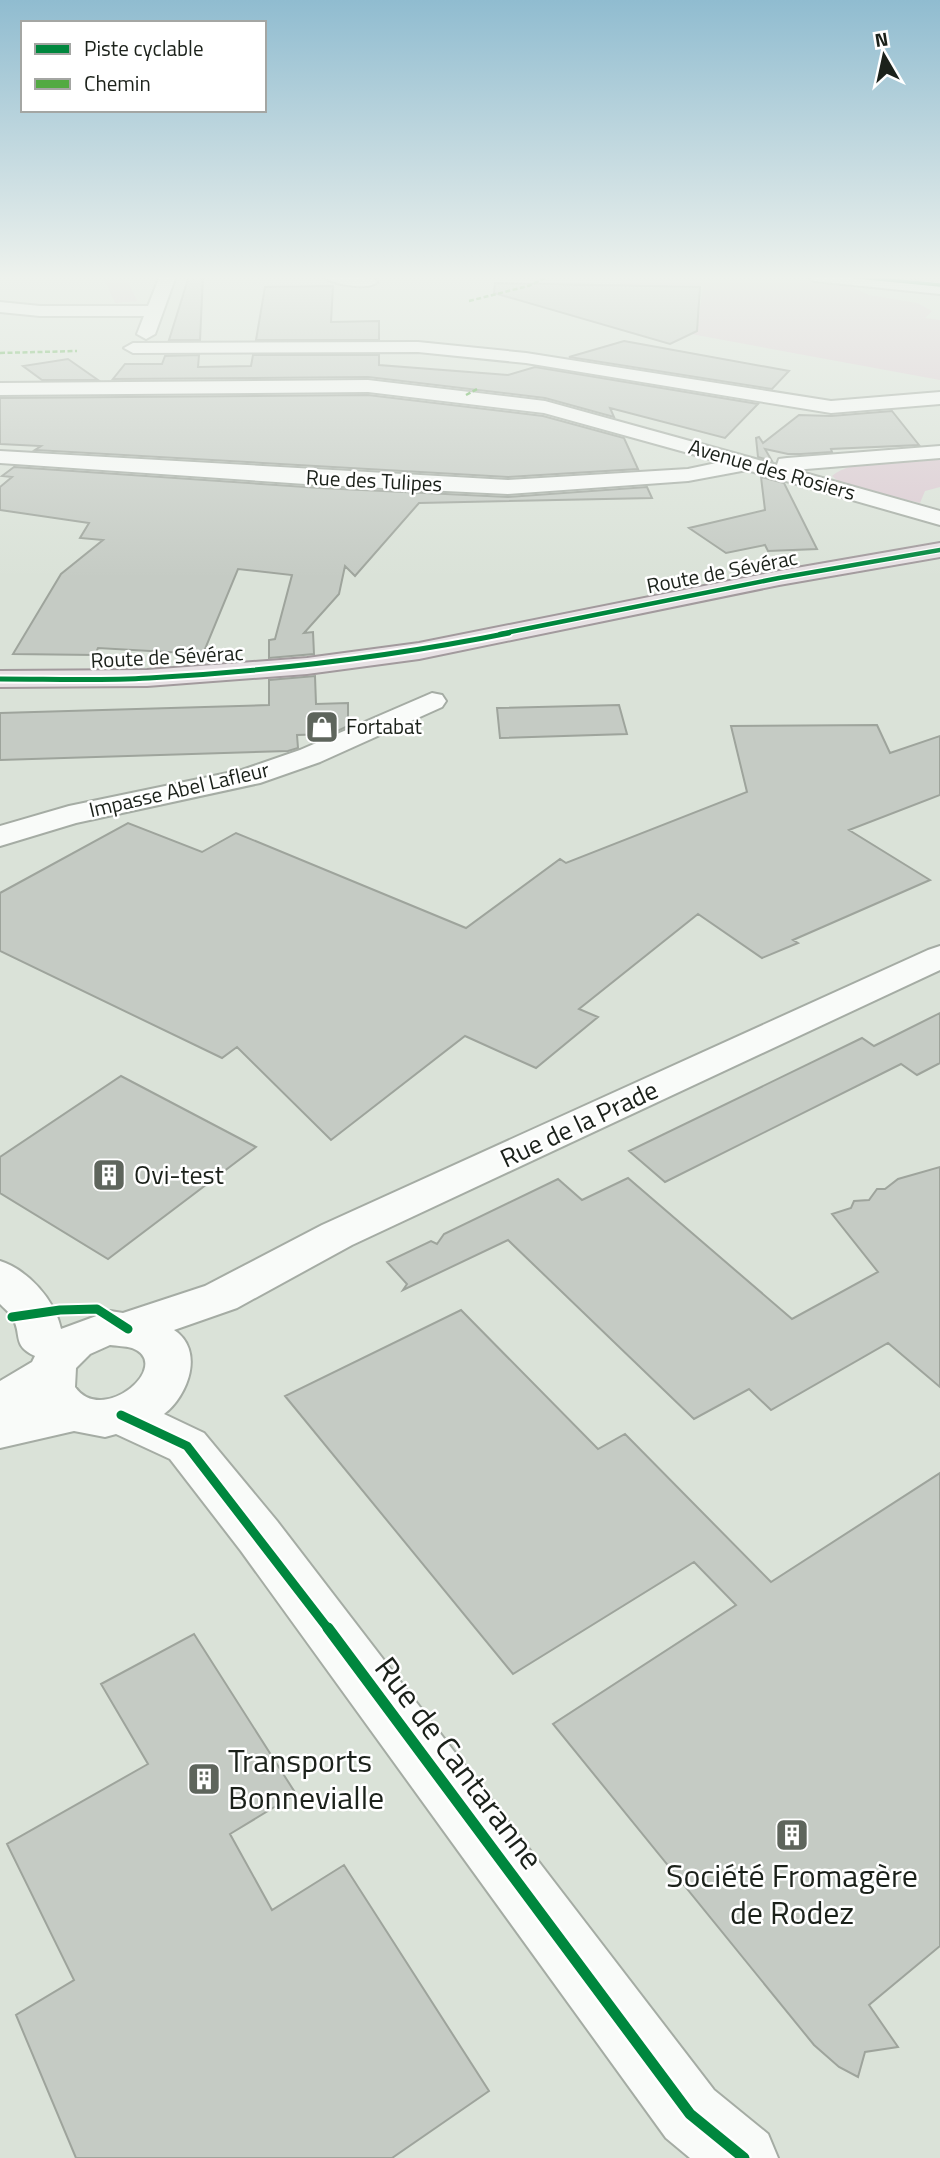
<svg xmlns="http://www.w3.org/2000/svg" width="940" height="2158" viewBox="0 0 940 2158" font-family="'Titillium Web',sans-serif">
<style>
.green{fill:#dccad2}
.building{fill:#c5cbc4;stroke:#9ea49c;stroke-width:2}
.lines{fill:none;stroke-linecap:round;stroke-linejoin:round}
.minor-casing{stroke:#a5aca4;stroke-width:4}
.major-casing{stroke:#a29a9d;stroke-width:4}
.minor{fill:#f9fbf9;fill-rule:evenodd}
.major{fill:#e7e1e4;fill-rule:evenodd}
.quiet{stroke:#52aa42;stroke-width:2.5;stroke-dasharray:5 2.5;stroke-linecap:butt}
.cycleway-far4-casing{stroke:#fff;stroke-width:5}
.cycleway-far3-casing{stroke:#fff;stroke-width:7}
.cycleway-far2-casing{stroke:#fff;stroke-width:9}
.cycleway-far1-casing{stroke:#fff;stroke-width:13}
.cycleway-casing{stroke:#fff;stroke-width:16}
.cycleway-far4{stroke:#00873e;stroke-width:3.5}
.cycleway-far3{stroke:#00873e;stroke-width:4.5}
.cycleway-far2{stroke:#00873e;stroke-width:5}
.cycleway-far1{stroke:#00873e;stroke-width:9}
.cycleway{stroke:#00873e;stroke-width:11}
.labels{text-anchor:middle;stroke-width:5;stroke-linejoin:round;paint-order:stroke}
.far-street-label{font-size:21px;fill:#1b211a;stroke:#fff}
.far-poi-label{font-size:21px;fill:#1b211a;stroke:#fff;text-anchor:start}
.street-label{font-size:26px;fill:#1b211a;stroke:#fff}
.poi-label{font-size:26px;fill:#1b211a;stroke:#fff;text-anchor:start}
.near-poi-label{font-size:32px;fill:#1b211a;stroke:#fff;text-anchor:start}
.near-street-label{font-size:32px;fill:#1b211a;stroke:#fff}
</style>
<rect width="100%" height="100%" fill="#dae2d8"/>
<!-- green -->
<path class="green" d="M 620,276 L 779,276 L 852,287 L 869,295 L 917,303 L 932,311 L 925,318 L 940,320 L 940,380 L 680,332 L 698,322 L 703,286 L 620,285 Z
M 126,277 L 137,301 L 115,303 L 104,279 Z
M 940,457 L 940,487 L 925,491 L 920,503 L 843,485 L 832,476 C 853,458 912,459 940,457 Z"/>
<!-- building -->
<path class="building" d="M 189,276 L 203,276 L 200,340 L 169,340 Z
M 495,283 L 700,287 L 697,331 L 670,344 L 494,293 Z
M 333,286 L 331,322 L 379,321 L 379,340 L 256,340 L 265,287 Z
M 624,341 L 789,371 L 772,389 L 569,357 Z
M 199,355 L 198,367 L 251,366 L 253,355 L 379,355 L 379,365 L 508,375 L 535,367 L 758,404 L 725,438 L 610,408 L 614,417 L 545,398 L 368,377 L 113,379 L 125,364 L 162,364 L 165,356 Z
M 68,359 L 98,380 L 42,380 L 23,366 Z
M 368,395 L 543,416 L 624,438 L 638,469 L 508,477 L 35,450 L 41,446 L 0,444 L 0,398 Z
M 892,411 L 919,445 L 831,449 L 832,452 L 801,454 L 788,454 L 765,449 L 772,461 L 758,457 L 756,438 L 759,437 L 763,443 L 799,415 L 831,416 Z
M 14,467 L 320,488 L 508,497 L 647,487 L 652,498 L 419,503 L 355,576 L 345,566 L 339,594 L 304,633 L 313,632 L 314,654 L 269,658 L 269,640 L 275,639 L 292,575 L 238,569 L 203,654 L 98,648 L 95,655 L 13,654 L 61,574 L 103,540 L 80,538 L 89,523 L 0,510 L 0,487 L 12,477 L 2,476 Z
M 761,477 L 784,483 L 817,549 L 768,551 L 765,545 L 726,553 L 689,528 L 765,510 Z
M 315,676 L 316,704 L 348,703 L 348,726 L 331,734 L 297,735 L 298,748 L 288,751 L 0,760 L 0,713 L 269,705 L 269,680 Z
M 619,705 L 627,734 L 500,738 L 497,708 Z
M 877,725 L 890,753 L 940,736 L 940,795 L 849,830 L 930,880 L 793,940 L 798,943 L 762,958 L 698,914 L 579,1009 L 598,1017 L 536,1068 L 465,1036 L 331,1140 L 237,1047 L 222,1058 L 0,951 L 0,893 L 128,823 L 202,852 L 236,833 L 466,928 L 560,859 L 566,863 L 747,792 L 731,726 Z
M 940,1013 L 940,1063 L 917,1075 L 901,1064 L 665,1182 L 629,1151 L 862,1038 L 874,1046 Z
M 121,1076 L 256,1147 L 108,1259 L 0,1193 L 0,1157 Z
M 940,1167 L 940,1387 L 888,1343 L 771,1410 L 749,1389 L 694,1419 L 508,1240 L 403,1290 L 407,1284 L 387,1262 L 431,1241 L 437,1244 L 444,1234 L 558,1179 L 582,1200 L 628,1178 L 792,1319 L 878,1272 L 832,1214 L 851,1208 L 854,1201 L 869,1200 L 877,1189 L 885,1189 L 898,1179 Z
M 461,1310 L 598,1449 L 625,1434 L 771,1582 L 940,1473 L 940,1946 L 869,2005 L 898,2047 L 865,2052 L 858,2077 L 839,2067 L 814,2045 L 553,1724 L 736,1605 L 694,1562 L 513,1674 L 285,1396 Z
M 194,1634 L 296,1794 L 230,1834 L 272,1910 L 344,1865 L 489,2091 L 392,2158 L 76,2158 L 16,2015 L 74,1980 L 7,1844 L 148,1764 L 101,1684 Z"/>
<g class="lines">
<defs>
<path id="minor" d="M 160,276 L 176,276 L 155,334 L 146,339 L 137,334 L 144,316 L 40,316 L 0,312 L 0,302 L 40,306 L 148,306 Z
M 322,276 L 375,279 L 377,282 C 368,291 331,284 322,276 Z
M 806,276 L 863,276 L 940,284 L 940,294 L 814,281 Z
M 418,342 L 526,353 L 831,401 L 940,392 L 940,404 L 831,413 L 526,363 L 418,352 L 133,353 L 124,348 L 133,343 Z
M 368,380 L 545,401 L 777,465 L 779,459 L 787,458 L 940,446 L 940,458 L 794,470 L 940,511 L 940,525 L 747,470 L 688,481 L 508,494 L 320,485 L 0,463 L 0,451 L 508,480 L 688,469 L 721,462 L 544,413 L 368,392 L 0,395 L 0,383 Z
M 432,693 L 442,695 L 446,701 L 442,707 L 320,762 L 260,783 L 76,823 L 0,846 L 0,826 L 69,806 L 242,770 L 300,750 Z
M 940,946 L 940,970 L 352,1245 L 237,1308 L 174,1330 C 205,1350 188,1396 164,1414 L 204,1433 L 277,1521 L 714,2090 L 768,2134 L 778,2158 L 690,2158 L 666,2138 L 241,1551 L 170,1459 L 116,1434 L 105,1437 L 74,1431 L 0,1448 L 0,1381 L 32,1362 L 35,1356 C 11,1345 23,1334 12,1317 C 10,1313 4,1308 0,1304 L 0,1261 C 28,1270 55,1300 61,1329 L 110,1311 L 123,1313 L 205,1286 L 322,1225 L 928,950 ZM 110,1345 C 117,1346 125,1346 132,1348 C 175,1364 103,1427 75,1387 L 76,1368 L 90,1354 Z"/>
<path id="major" d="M 940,543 L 940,557 L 779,585 L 419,659 L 307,674 L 147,686 L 0,687 L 0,671 L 147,670 L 307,658 L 419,643 L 779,571 Z"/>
</defs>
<!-- minor casing -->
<use href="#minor" class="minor-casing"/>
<!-- major casing -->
<use href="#major" class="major-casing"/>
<!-- minor -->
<use href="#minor" class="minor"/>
<!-- major -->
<use href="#major" class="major"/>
<!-- quiet -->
<path class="quiet" d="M 469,301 L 528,286 L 550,276
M 0,353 L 77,351
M 466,395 L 479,388"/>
<defs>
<path id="cycleway-far4" d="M 848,276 L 940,285"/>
<path id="cycleway-far3" d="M 500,634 L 779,578 L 940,550"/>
<path id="cycleway-far2" d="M 0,679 C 50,679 100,681 149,678 C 271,671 390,657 509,633"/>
<path id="cycleway-far1" d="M 12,1317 L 60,1310 L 97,1309 L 128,1329
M 121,1415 L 187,1446 L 329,1630"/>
<path id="cycleway" d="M 328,1628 L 690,2114 L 744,2158"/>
</defs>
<!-- cycleway-far4 casing -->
<use href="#cycleway-far4" class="cycleway-far4-casing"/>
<!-- cycleway-far3 casing -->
<use href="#cycleway-far3" class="cycleway-far3-casing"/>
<!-- cycleway-far2 casing -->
<use href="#cycleway-far2" class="cycleway-far2-casing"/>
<!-- cycleway-far1 casing -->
<use href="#cycleway-far1" class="cycleway-far1-casing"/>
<!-- cycleway casing -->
<use href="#cycleway" class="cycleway-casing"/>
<!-- cycleway-far4 -->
<use href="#cycleway-far4" class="cycleway-far4"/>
<!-- cycleway-far3 -->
<use href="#cycleway-far3" class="cycleway-far3"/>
<!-- cycleway-far2 -->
<use href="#cycleway-far2" class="cycleway-far2"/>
<!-- cycleway-far1 -->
<use href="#cycleway-far1" class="cycleway-far1"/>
<!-- cycleway -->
<use href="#cycleway" class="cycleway"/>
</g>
<!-- sky -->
<linearGradient id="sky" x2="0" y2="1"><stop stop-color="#90bcd0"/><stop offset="0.48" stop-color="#eef2ed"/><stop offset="1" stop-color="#eef2ed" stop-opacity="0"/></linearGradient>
<rect width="940" height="578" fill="url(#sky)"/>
<!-- icons -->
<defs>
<symbol id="shop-square" viewBox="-11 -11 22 22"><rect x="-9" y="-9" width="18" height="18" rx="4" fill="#5e655c" stroke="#fff"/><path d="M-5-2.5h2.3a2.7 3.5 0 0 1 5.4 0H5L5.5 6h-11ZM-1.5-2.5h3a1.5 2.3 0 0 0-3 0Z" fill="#fff"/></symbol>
<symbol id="building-square" viewBox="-11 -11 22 22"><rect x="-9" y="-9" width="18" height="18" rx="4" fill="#5e655c" stroke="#fff"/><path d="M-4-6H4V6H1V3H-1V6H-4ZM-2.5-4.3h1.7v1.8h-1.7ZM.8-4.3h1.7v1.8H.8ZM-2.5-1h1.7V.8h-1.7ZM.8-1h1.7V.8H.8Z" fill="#fff"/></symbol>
</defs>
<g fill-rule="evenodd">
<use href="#shop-square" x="303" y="708" width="38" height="38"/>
<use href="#building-square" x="90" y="1156" width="38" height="38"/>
<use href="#building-square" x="185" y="1760" width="38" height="38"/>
<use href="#building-square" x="773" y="1816" width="38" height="38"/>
</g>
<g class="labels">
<!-- far-street labels -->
<g class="far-street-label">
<text transform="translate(772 470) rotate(16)" y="7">Avenue des Rosiers</text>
<text transform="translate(374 481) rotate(3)" y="7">Rue des Tulipes</text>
<text transform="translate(722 572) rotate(-11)" y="7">Route de Sévérac</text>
<text transform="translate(167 657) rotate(-3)" y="7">Route de Sévérac</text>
<text transform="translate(179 790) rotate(-13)" y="7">Impasse Abel Lafleur</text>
</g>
<!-- far-poi labels -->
<g class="far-poi-label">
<text x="346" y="734">Fortabat</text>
</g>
<!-- street labels -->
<g class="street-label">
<text transform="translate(579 1124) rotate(-25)" y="9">Rue de la Prade</text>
</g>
<!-- poi labels -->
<g class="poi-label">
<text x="134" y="1184">Ovi-test</text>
</g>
<!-- near-poi labels -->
<g class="near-poi-label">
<text x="228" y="1772">Transports<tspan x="228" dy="37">Bonnevialle</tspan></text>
<text x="792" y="1887" text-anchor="middle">Société Fromagère<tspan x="792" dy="37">de Rodez</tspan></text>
</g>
<!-- near-street labels -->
<g class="near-street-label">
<text transform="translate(459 1763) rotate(53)" y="11">Rue de Cantaranne</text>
</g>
</g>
<!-- legend -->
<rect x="21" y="21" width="245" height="91" fill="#ffffff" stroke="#a4a6a3" stroke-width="2"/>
<rect x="35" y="44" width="35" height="10" fill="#00873e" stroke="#a4a6a3" stroke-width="2"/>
<text x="84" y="56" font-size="21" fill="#1b211a">Piste cyclable</text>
<rect x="35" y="79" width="35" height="10" fill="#52aa42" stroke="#a4a6a3" stroke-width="2"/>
<text x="84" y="91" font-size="21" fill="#1b211a">Chemin</text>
<!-- north arrow -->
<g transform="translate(884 56) rotate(351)" stroke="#ffffff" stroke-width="5" paint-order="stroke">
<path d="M0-5L12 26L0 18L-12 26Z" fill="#1b211a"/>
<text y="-10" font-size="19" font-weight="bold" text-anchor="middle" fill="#1b211a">N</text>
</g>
</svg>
